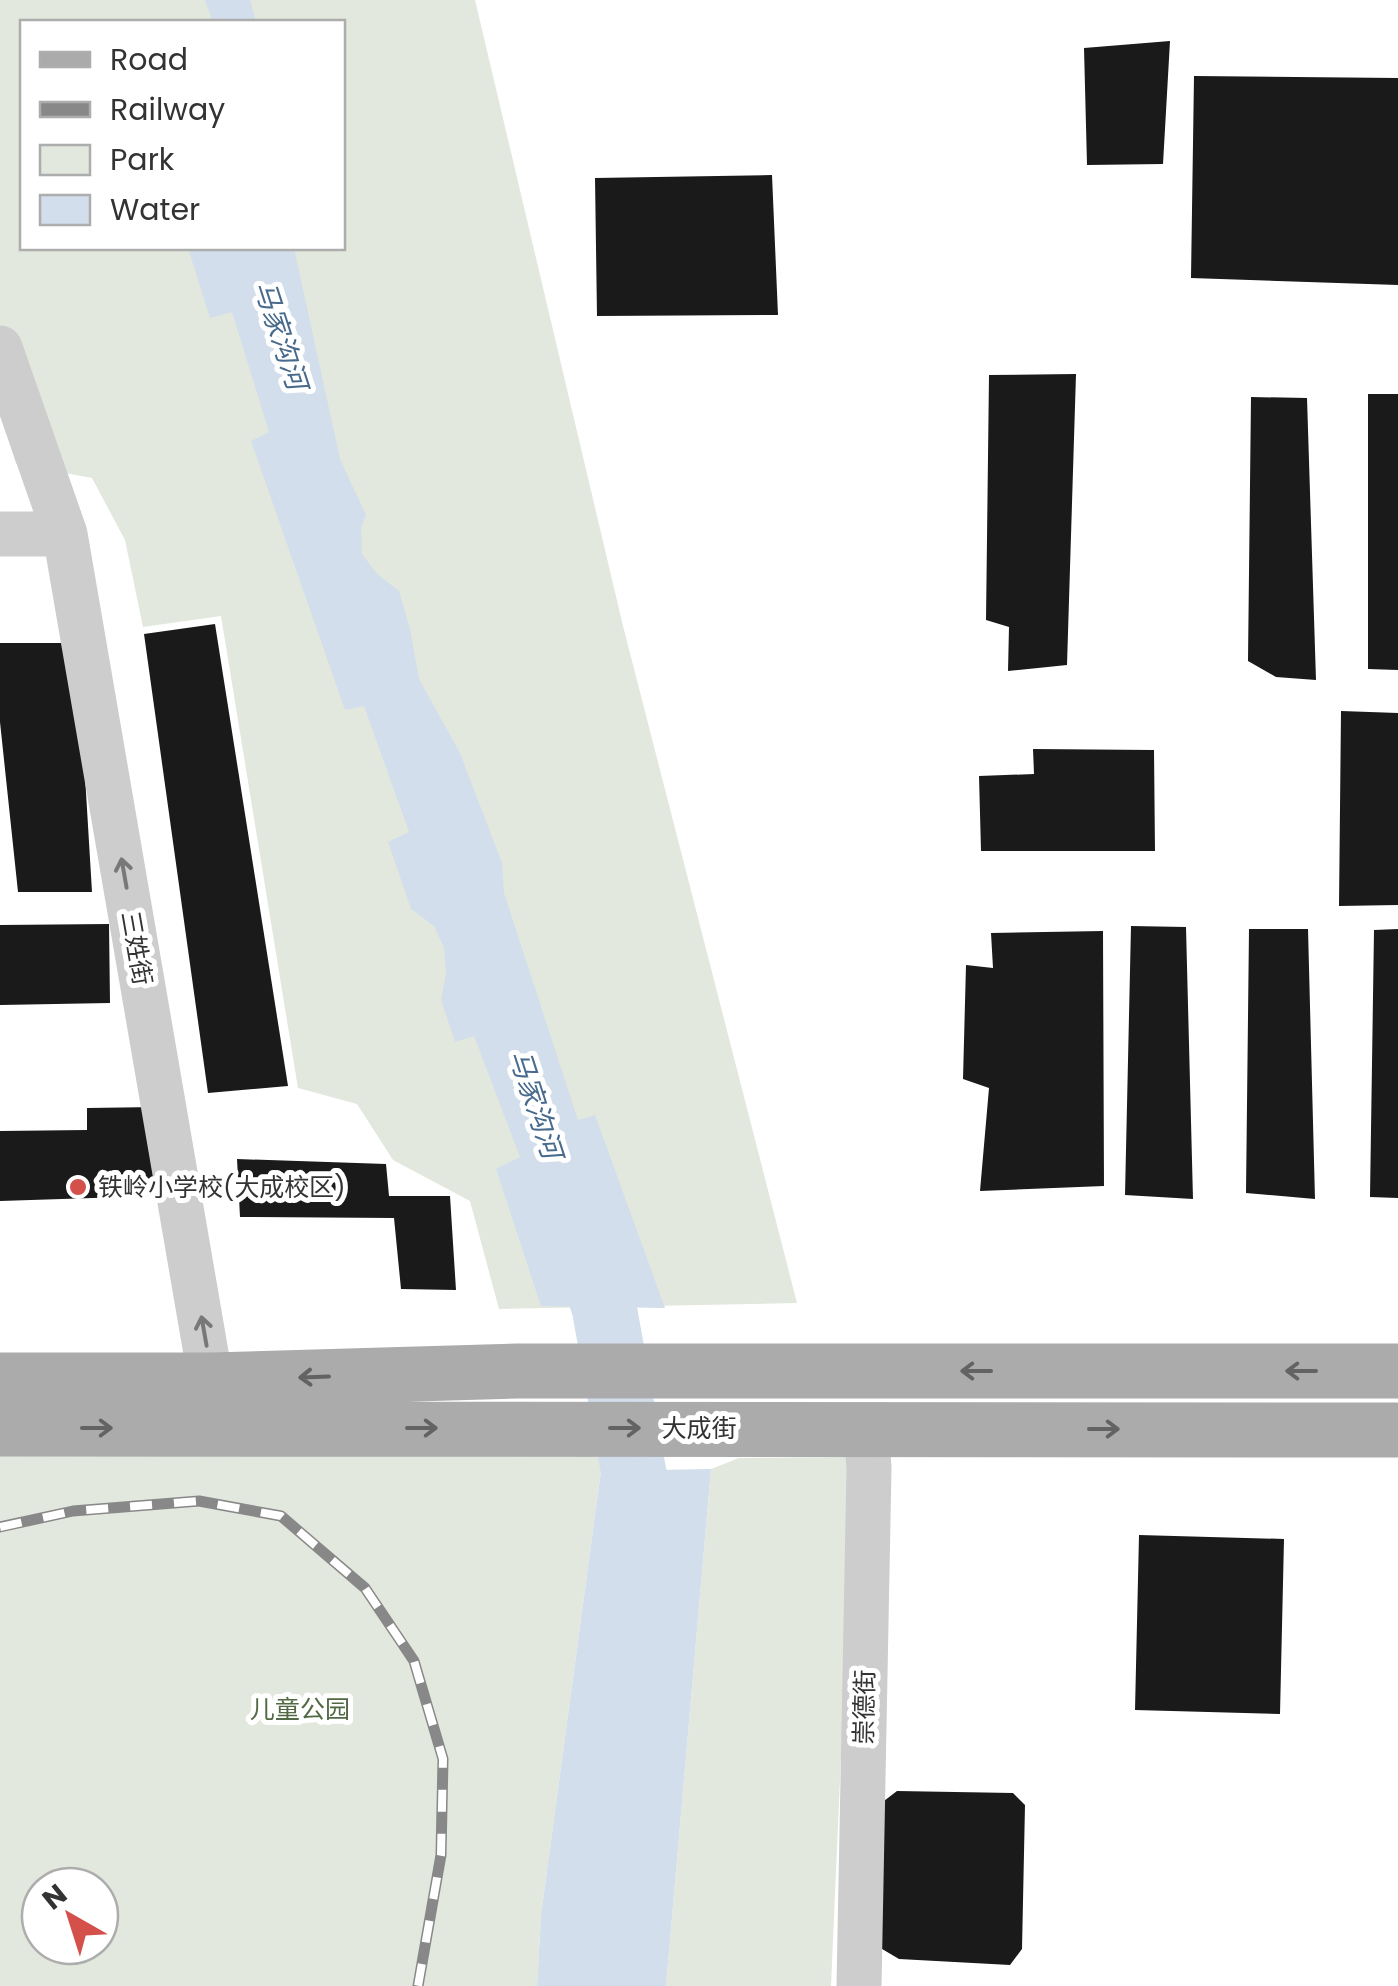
<svg xmlns="http://www.w3.org/2000/svg" width="1398" height="1986" viewBox="0 0 1398 1986" font-family="Poppins,'Noto Sans SC',sans-serif">
<style>
.green{fill:#e2e8dd;fill-rule:evenodd}
.water{fill:#d2deeb}
.lines{fill:none;stroke-linecap:round;stroke-linejoin:round}
.river{stroke:#d2deeb;stroke-width:65}
.building{fill:#1a1a1a}
.minor{stroke:#cdcdcd;stroke-width:45}
.major{stroke:#ababab;stroke-width:55}
.rail-casing{stroke:#888;stroke-width:11}
.rail{stroke:#fff;stroke-width:8;stroke-dasharray:22;stroke-linecap:butt}
.oneway{stroke:#787878}
.oneway2{stroke:#636363}
.poi-dot{fill:#d3504b;stroke:#fff;stroke-width:4}
.labels{text-anchor:middle;stroke-width:10;stroke-linejoin:round;paint-order:stroke}
.street-label{font-size:25px;fill:#333;stroke:#fff}
.poi-label{font-size:25px;fill:#333;stroke:#fff;text-anchor:start}
.park-label{font-size:25px;fill:#526a44;stroke:#fff}
.water-label{font-size:28px;font-style:italic;fill:#486b8d;stroke:#fff}
</style>
<rect width="100%" height="100%" fill="#fff"/>
<!-- green -->
<path class="green" d="M 0,0 L 475,0 L 623,626 L 797,1303 L 499,1309 L 470,1201 L 393,1160 L 357,1104 L 298,1088 L 221,616 L 143,627 L 125,540 L 92,478 L 16,464 L 0,410 ZM 22,22 L 342,22 L 342,248 L 22,248 Z
M 0,1440 L 596,1444 L 601,1471 L 541,1915 L 537,1986 L 0,1986 ZM 40,1886 L 100,1886 L 100,1946 L 40,1946 Z
M 854,1457 L 831,1986 L 666,1986 L 711,1469 L 739,1458 Z"/>
<!-- water -->
<path class="water" d="M 205,0 L 250,0 L 256,22 L 213,22 Z
M 188,248 L 294,248 L 340,459 L 366,515 L 361,527 L 362,554 L 377,574 L 399,591 L 410,629 L 419,679 L 460,753 L 502,863 L 504,893 L 578,1120 L 595,1115 L 665,1308 L 541,1306 L 496,1169 L 520,1157 L 474,1036 L 455,1042 L 441,1000 L 446,974 L 444,948 L 434,926 L 411,909 L 388,842 L 409,832 L 364,706 L 345,710 L 251,441 L 269,432 L 232,312 L 210,318 Z
M 711,1469 L 666,1986 L 537,1986 L 541,1915 L 601,1471 Z"/>
<g class="lines">
<!-- river -->
<path class="river" d="M 576,1224 L 604,1307 L 649,1557"/>
</g>
<!-- building -->
<path class="building" d="M 1170,41 L 1163,164 L 1087,165 L 1084,48 Z
M 1194,76 L 1398,78 L 1398,285 L 1191,278 Z
M 772,175 L 778,315 L 597,316 L 595,178 Z
M 1076,374 L 1067,665 L 1008,671 L 1009,627 L 986,620 L 989,375 Z
M 1368,394 L 1398,394 L 1398,670 L 1368,669 Z
M 1251,397 L 1307,398 L 1316,680 L 1276,677 L 1248,661 Z
M 215,624 L 288,1086 L 208,1093 L 144,634 Z
M 0,643 L 77,643 L 92,892 L 18,892 L 0,722 Z
M 1341,711 L 1398,713 L 1398,905 L 1339,906 Z
M 1033,749 L 1154,750 L 1155,851 L 981,851 L 979,776 L 1034,774 Z
M 109,924 L 110,1003 L 0,1005 L 0,925 Z
M 1131,926 L 1186,927 L 1193,1199 L 1125,1195 Z
M 1249,929 L 1308,929 L 1315,1199 L 1246,1193 Z
M 1398,929 L 1398,1198 L 1370,1197 L 1374,930 Z
M 1103,931 L 1104,1186 L 980,1191 L 989,1088 L 963,1079 L 966,965 L 993,968 L 991,933 Z
M 157,1107 L 155,1196 L 0,1201 L 0,1131 L 87,1130 L 87,1108 Z
M 237,1159 L 386,1164 L 389,1196 L 450,1196 L 456,1290 L 401,1289 L 394,1218 L 240,1217 Z
M 1139,1535 L 1284,1539 L 1280,1714 L 1135,1710 Z
M 897,1791 L 1013,1793 L 1025,1805 L 1022,1949 L 1010,1965 L 899,1959 L 877,1946 L 880,1804 Z"/>
<g class="lines">
<!-- minor -->
<path class="minor" d="M 0,348 L 65,534
M 0,534 L 65,534 L 216,1411
M 859,1986 L 869,1468 L 866,1428"/>
<!-- major -->
<path class="major" d="M 0,1380 L 212,1380 L 517,1371 L 1398,1371
M 0,1429 L 1398,1430"/>
<defs>
<path id="rail" d="M 0,1527 L 73,1511 L 199,1501 L 281,1516 L 365,1588 L 414,1661 L 443,1759 L 441,1855 L 418,1986"/>
</defs>
<!-- rail casing -->
<use href="#rail" class="rail-casing"/>
<!-- rail -->
<use href="#rail" class="rail"/>
</g>
<!-- one-way arrows -->
<defs><path id="oneway-shaft" d="M-6 0H5M1.5-3L5.5 0L1.5 3" fill="none" stroke-width="1.6" stroke-linecap="round" stroke-linejoin="round" transform="scale(2.5)"/></defs>
<g class="oneway">
<use href="#oneway-shaft" transform="translate(124 873) rotate(-100)"/>
<use href="#oneway-shaft" transform="translate(204 1331) rotate(-100)"/>
</g>
<g class="oneway2">
<use href="#oneway-shaft" transform="translate(976 1371) rotate(-180)"/>
<use href="#oneway-shaft" transform="translate(1301 1371) rotate(-180)"/>
<use href="#oneway-shaft" transform="translate(314 1377) rotate(178)"/>
<use href="#oneway-shaft" transform="translate(97 1428)"/>
<use href="#oneway-shaft" transform="translate(422 1428)"/>
<use href="#oneway-shaft" transform="translate(625 1428)"/>
<use href="#oneway-shaft" transform="translate(1104 1429)"/>
</g>
<!-- markers -->
<circle class="poi-dot" cx="78" cy="1187" r="10"/>
<g class="labels">
<!-- street labels -->
<g class="street-label">
<text transform="translate(137 948) rotate(80)" y="9">三姓街</text>
<text x="699" y="1437">大成街</text>
<text transform="translate(864 1707) rotate(-89)" y="9">崇德街</text>
</g>
<!-- poi labels -->
<g class="poi-label">
<text x="98" y="1196">铁岭小学校(大成校区)</text>
</g>
<!-- park labels -->
<g class="park-label">
<text x="300" y="1718">儿童公园</text>
</g>
<!-- water labels -->
<g class="water-label">
<text transform="translate(281 335) rotate(72)" y="10">马家沟河</text>
<text transform="translate(536 1104) rotate(72)" y="10">马家沟河</text>
</g>
</g>
<!-- legend -->
<rect x="20" y="20" width="325" height="230" fill="#ffffff" stroke="#adadad" stroke-width="2.5"/>
<rect x="40" y="52" width="50" height="15" fill="#ababab" stroke="#adadad" stroke-width="2.5"/>
<text x="110" y="70" font-size="30" fill="#333333">Road</text>
<rect x="40" y="102" width="50" height="15" fill="#888888" stroke="#adadad" stroke-width="2.5"/>
<text x="110" y="120" font-size="30" fill="#333333">Railway</text>
<rect x="40" y="145" width="50" height="30" fill="#e2e8dd" stroke="#adadad" stroke-width="2.5"/>
<text x="110" y="170" font-size="30" fill="#333333">Park</text>
<rect x="40" y="195" width="50" height="30" fill="#d2deeb" stroke="#adadad" stroke-width="2.5"/>
<text x="110" y="220" font-size="30" fill="#333333">Water</text>
<!-- north arrow -->
<g transform="translate(70 1916) rotate(321)"><circle r="48" fill="#ffffff" stroke="#adadad" stroke-width="2.5"/>
<path d="M0-8L18 38L0 25L-18 38Z" fill="#d3504b"/>
<text y="-15" font-size="28" font-weight="bold" text-anchor="middle" fill="#333333">N</text>
</g>
</svg>
